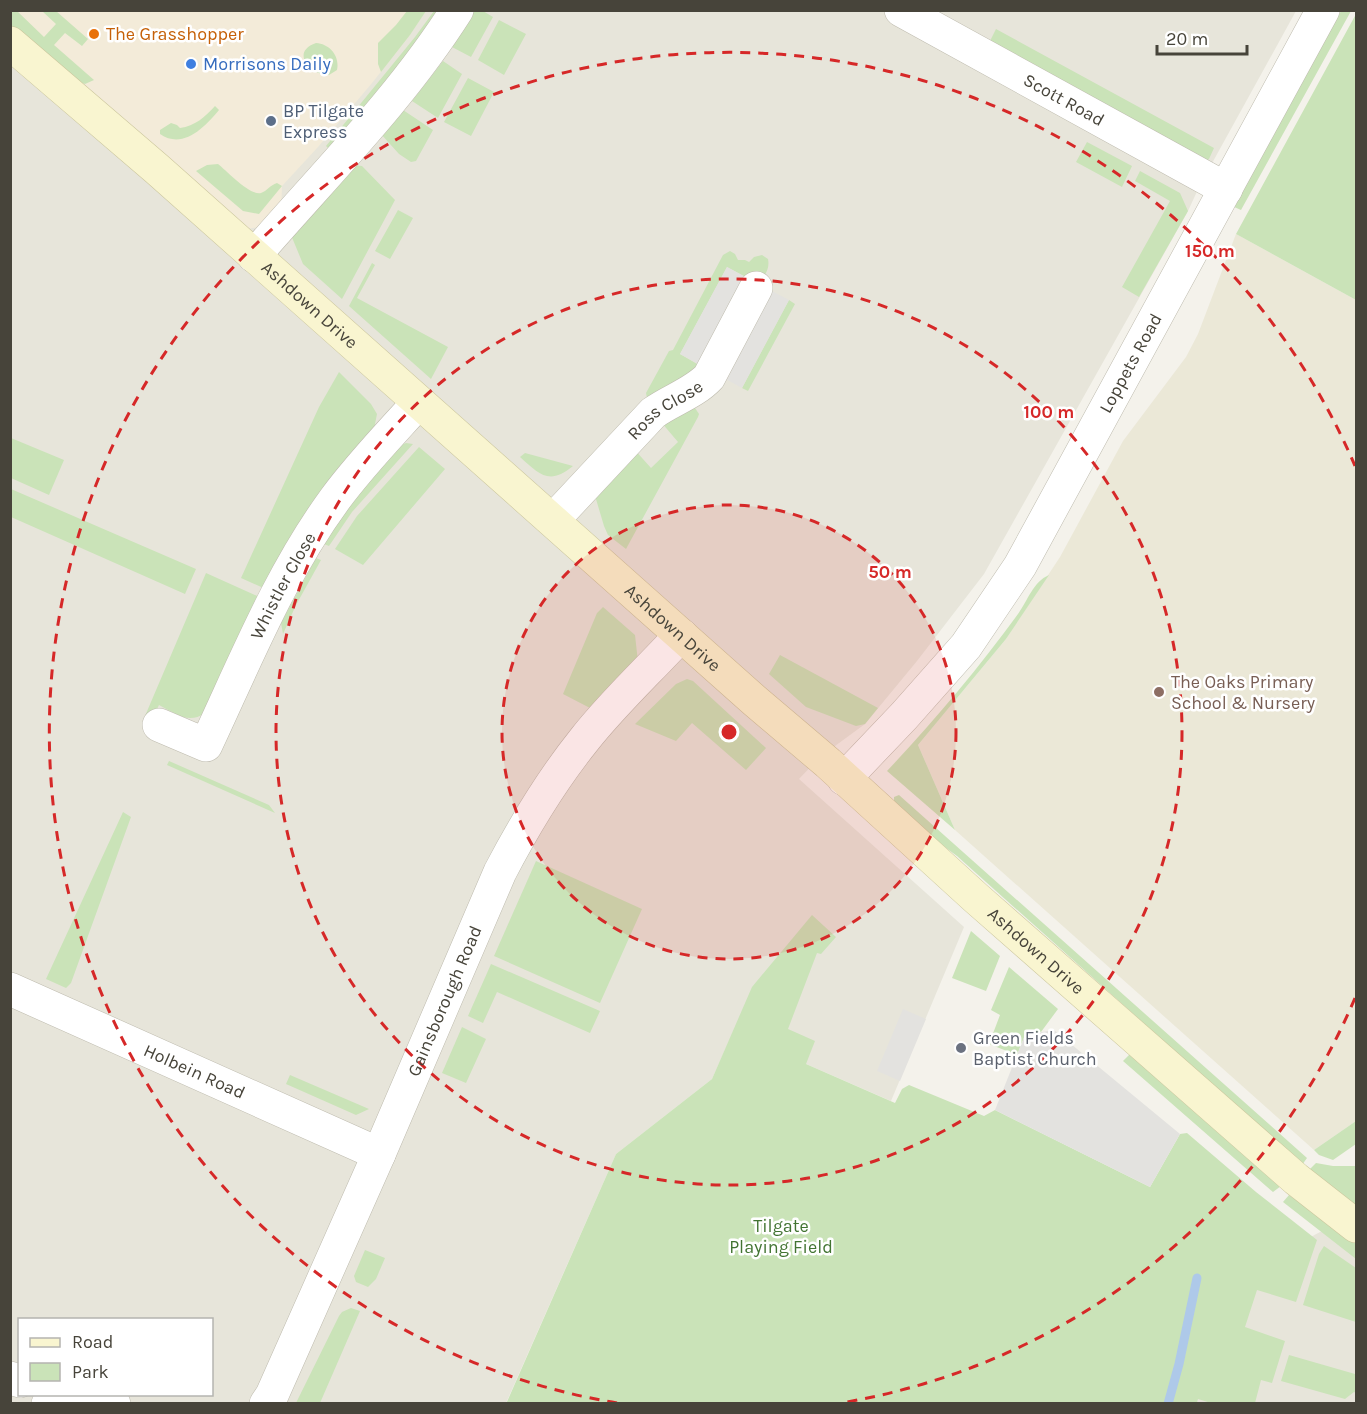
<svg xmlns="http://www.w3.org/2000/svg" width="1367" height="1414" viewBox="0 0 1367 1414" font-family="Karla,sans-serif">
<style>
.residential{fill:#e7e5da;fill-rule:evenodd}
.commercial{fill:#f3ebd9}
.education{fill:#ebe8d7}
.green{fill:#cae3b8}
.parking{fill:#e3e2df}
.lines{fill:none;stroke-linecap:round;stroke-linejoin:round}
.stream{stroke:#aec9e9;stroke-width:9}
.street-casing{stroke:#bebbae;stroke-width:34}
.secondary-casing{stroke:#cbc69d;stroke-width:34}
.street{stroke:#fff;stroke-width:33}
.secondary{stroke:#f9f5d0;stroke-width:33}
.ring{fill:none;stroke:#d62828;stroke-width:3;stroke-dasharray:10 8}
.food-dot{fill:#e8710a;stroke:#fff;stroke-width:2}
.shop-dot{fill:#3f7fe0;stroke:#fff;stroke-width:2}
.service-dot{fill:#5c6f8a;stroke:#fff;stroke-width:2}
.education-dot{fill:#8d6e63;stroke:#fff;stroke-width:2}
.worship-dot{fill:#6b7280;stroke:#fff;stroke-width:2}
.labels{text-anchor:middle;stroke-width:5;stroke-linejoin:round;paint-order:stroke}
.food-label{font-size:18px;fill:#c56008;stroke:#fff;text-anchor:start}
.shop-label{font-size:18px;fill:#366cbe;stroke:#fff;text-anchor:start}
.street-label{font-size:18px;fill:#47443a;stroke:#fff}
.service-label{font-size:18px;fill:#4e5e75;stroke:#fff;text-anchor:start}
.education-label{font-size:18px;fill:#785e54;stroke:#fff;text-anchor:start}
.worship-label{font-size:18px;fill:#5b616d;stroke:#fff;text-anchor:start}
.park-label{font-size:18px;fill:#427432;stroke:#fff}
.centre{fill:#d62828;stroke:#fff;stroke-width:3}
.ring-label{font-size:18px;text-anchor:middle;font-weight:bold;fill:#d62828;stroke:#fff;stroke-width:5;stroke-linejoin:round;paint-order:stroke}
</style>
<rect width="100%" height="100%" fill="#f4f2eb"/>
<!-- residential -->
<path class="residential" d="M 10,11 L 1296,11 L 1200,185 L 1188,211 L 984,574 L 917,661 L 865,724 L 820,757 L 799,779 L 964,927 L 891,1101 L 733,1032 L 712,1079 L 616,1154 L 506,1403 L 11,1403 ZM 20,1320 L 212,1320 L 212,1394 L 20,1394 Z
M 1356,1213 L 1356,1403 L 1197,1404 L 1220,1311 L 1237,1276 Z"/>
<!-- commercial -->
<path class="commercial" d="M 10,11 L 426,11 L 410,35 L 372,83 L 318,147 L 282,186 L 281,213 L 260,227 L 246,229 L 70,78 Z"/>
<!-- education -->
<path class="education" d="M 1236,234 L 1356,300 L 1356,1121 L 1314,1150 L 955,830 L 918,745 L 1006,639 L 1060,557 L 1123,441 L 1186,357 L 1198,334 Z"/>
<!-- green -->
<path class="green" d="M 10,11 L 17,11 L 44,37 L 56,24 L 42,11 L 56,11 L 88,39 L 82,46 L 65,33 L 54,45 L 94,80 L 85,84 L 70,78 L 11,30 Z
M 407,11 L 426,11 L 410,35 L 381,72 L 378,64 L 378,43 L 396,25 Z
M 434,11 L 440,11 L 420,39 L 330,150 L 326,146 L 415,37 Z
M 474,11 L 483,11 L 493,17 L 471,57 L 452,47 Z
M 1341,11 L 1351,11 L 1241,210 L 1232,206 Z
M 1356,14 L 1356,300 L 1236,234 Z
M 499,20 L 526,34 L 504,75 L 478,60 Z
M 996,29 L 1214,148 L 1209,159 L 1205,162 L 988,45 Z
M 316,43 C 330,44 340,56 337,70 L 329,75 C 310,75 290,52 316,43 Z
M 443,61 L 462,74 L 438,118 L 412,101 Z
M 468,78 L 494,92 L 471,136 L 444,122 Z
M 215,106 L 219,110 C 205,127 183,150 160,134 L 160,130 L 171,123 L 177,125 L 180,128 C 195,126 205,117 215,106 Z
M 403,110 L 433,130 L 416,161 L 411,162 L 399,154 L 381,134 Z
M 1087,142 L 1132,166 L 1122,187 L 1076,162 Z
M 218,164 C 227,171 250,196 261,193 C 267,191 270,185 277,183 L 282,186 L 259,214 L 243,211 L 196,171 L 207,165 Z
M 354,165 L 362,166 L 395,200 L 342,299 L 303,264 L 291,235 Z
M 1140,171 L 1180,193 L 1188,211 L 1139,297 L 1122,287 L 1170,201 L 1135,181 Z
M 398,210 L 413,218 L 390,259 L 375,251 Z
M 730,251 L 735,254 L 738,260 L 745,260 L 749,262 L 754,257 L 762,255 L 768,259 C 770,269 765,276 758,284 L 727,267 L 680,354 L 699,365 L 702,369 L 647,398 L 646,393 L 669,351 L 673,350 L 723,255 Z
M 372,263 L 375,265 L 357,298 L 448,347 L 431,379 L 349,306 Z
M 789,300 L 795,304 L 748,391 L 742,388 Z
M 339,372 L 371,404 L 377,414 L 373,434 L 270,591 L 241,578 L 319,407 Z
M 695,408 L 699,414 L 698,417 L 626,549 L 608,535 L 604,526 L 593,489 L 634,449 L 651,468 L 678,442 L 661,422 Z
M 11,438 L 64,460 L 49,495 L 11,478 Z
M 406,443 L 413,444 L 352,512 L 329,546 L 324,544 L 346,507 L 399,446 Z
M 419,447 L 445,469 L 363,565 L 335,549 L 357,516 Z
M 525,453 L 573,466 C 549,486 539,474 520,457 Z
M 11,489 L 196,569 L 185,594 L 11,517 Z
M 316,558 L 321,560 L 296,605 L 283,634 L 281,623 Z
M 206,573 L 264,599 L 205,713 C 188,725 175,713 159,705 L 152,719 L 145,716 Z
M 1049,575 L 1006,639 L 918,745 L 955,830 L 887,771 C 934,721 978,669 1018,614 C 1028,600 1033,582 1049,575 Z
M 603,607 L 635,635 L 638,662 L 590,708 L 563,694 L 597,613 Z
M 780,655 L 878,708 L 865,724 L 856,726 L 806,707 L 769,674 Z
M 687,679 L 693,681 L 766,748 L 746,770 L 692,723 L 676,741 L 635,724 L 676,684 Z
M 169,761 L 269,805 L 275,813 L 167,765 Z
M 899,795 L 1307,1158 L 1302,1165 L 957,856 L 927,834 L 894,802 L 894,797 Z
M 123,812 L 131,817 L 71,983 L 66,988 L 46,979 Z
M 536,861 L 642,909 L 600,1003 L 494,956 Z
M 812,915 L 836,937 L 821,954 L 817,953 L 788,1029 L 815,1041 L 806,1064 L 895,1103 L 902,1089 L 909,1085 L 984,1116 L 995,1110 L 1150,1187 L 1180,1134 L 1187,1133 L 1256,1192 L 1317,1240 L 1296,1302 L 1257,1290 L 1245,1327 L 1285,1341 L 1272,1383 L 1261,1380 L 1255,1403 L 1211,1403 L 1198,1399 L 1197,1404 L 506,1404 L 616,1154 L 712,1079 L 752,987 Z
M 971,931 L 1000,956 L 986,991 L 952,978 Z
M 491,964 L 600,1011 L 590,1033 L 497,992 L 483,1023 L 468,1016 Z
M 1009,967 L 1058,1009 L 1041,1032 L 1025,1035 L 1017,1055 L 989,1044 L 1000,1015 L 991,1010 Z
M 462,1027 L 486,1039 L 466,1083 L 442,1073 Z
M 1131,1053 L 1281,1186 L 1273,1192 L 1123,1061 Z
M 290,1075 L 369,1109 L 356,1115 L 286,1084 Z
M 1356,1121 L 1356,1144 L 1333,1160 L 1319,1155 L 1314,1150 Z
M 1316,1163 L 1333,1166 L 1356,1166 L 1356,1207 L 1308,1171 Z
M 1289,1195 L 1356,1243 L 1356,1259 L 1283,1202 Z
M 1324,1246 L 1356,1268 L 1356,1322 L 1303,1305 L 1319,1254 Z
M 365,1250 L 385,1258 L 376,1279 L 368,1287 L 356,1282 L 354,1276 Z
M 351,1308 L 360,1311 L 320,1403 L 296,1403 L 339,1316 L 342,1312 Z
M 1289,1355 L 1355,1374 L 1356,1393 L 1354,1392 L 1345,1399 L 1281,1381 Z"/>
<!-- parking -->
<path class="parking" d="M 727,267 L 789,300 L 742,388 L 680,354 Z
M 903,1009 L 926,1019 L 900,1081 L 877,1071 Z
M 1054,1030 L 1180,1134 L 1150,1187 L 995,1110 L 1025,1035 Z"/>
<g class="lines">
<!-- stream -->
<path class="stream" d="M 1168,1404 L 1179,1364 L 1197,1278"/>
<defs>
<g id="street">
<path id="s1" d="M 901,10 L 1226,189"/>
<path d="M 254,256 C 323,176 400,100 457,10"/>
<path id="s2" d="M 553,520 L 653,413 C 671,400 694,393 709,377 L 756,288"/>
<path id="s3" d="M 159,725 L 206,745 C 245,662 280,574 335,499 C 360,465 390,434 418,403"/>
<path id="s4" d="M 844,779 L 904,716 L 966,646 L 1020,566 L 1323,10"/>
<path id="s5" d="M 10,989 L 379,1154"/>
<path d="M 10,1378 L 20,1381"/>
<path d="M 74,1394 L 114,1404"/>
<path d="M 48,1404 L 53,1394"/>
<path id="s6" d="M 266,1404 L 272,1395 L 379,1154 L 500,872 C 524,826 551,781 584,740 C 613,703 649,670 681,635"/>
</g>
<g id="secondary">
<path id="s7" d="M 10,43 L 157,169 L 755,701 L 828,763 L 976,898 L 1296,1179 L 1356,1226"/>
</g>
</defs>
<!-- street casing -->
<use href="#street" class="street-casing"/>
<!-- secondary casing -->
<use href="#secondary" class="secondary-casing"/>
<!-- street -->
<use href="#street" class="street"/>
<!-- secondary -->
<use href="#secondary" class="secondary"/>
</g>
<!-- distance rings -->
<circle cx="729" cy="732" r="227" fill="#d62828" fill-opacity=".12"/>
<g class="ring">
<circle cx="729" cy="732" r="227"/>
<circle cx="729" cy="732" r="453"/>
<path d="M1355 998A680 680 0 0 1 841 1403M617 1403A680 680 0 1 1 1355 466"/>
</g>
<!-- markers -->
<circle class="food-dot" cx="94" cy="34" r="6"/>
<circle class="shop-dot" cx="191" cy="64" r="6"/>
<circle class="service-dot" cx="271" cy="121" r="6"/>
<circle class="education-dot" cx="1159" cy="692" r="6"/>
<circle class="worship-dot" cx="961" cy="1048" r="6"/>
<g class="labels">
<!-- food labels -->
<g class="food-label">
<text x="106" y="40">The Grasshopper</text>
</g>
<!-- shop labels -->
<g class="shop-label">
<text x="203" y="70">Morrisons Daily</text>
</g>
<!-- street labels -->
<g class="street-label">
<text dy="6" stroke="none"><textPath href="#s1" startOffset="186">Scott Road</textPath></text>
<text dy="6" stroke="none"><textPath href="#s7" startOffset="398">Ashdown Drive</textPath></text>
<text dy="6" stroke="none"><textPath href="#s4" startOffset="508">Loppets Road</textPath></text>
<text dy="6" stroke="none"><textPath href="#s2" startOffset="158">Ross Close</textPath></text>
<text dy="6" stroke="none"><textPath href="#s3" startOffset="228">Whistler Close</textPath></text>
<text dy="6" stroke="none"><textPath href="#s7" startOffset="884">Ashdown Drive</textPath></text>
<text dy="6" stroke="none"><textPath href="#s7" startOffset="1370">Ashdown Drive</textPath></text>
<text dy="6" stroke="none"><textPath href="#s6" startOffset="441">Gainsborough Road</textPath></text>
<text dy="6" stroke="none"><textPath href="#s5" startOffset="202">Holbein Road</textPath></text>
</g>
<!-- service labels -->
<g class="service-label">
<text x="283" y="117">BP Tilgate<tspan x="283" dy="21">Express</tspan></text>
</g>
<!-- education labels -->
<g class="education-label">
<text x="1171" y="688">The Oaks Primary<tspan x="1171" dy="21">School &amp; Nursery</tspan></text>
</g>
<!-- worship labels -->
<g class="worship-label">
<text x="973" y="1044">Green Fields<tspan x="973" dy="21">Baptist Church</tspan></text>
</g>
<!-- park labels -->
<g class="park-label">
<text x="781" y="1232">Tilgate<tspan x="781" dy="21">Playing Field</tspan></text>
</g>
</g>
<circle cx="729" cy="732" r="9" class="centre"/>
<g class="ring-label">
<text x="1210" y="257">150 m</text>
<text x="1049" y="418">100 m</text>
<text x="890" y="578">50 m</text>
</g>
<!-- border -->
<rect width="1367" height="1414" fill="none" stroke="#47443a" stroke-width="24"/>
<!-- legend -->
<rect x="18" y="1318" width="195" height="78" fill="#ffffff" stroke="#b5b4b0" stroke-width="1.5"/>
<rect x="30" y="1338" width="30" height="9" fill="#f9f5d0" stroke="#b5b4b0" stroke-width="1.5"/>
<text x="72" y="1348" font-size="18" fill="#47443a">Road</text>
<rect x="30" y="1363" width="30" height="18" fill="#cae3b8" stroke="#b5b4b0" stroke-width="1.5"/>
<text x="72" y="1378" font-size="18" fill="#47443a">Park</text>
<!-- scale -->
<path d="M1157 45v9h90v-9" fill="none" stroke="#47443a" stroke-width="3"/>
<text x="1166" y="45" font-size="18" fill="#47443a" stroke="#ffffff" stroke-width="4.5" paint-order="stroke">20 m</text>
</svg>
